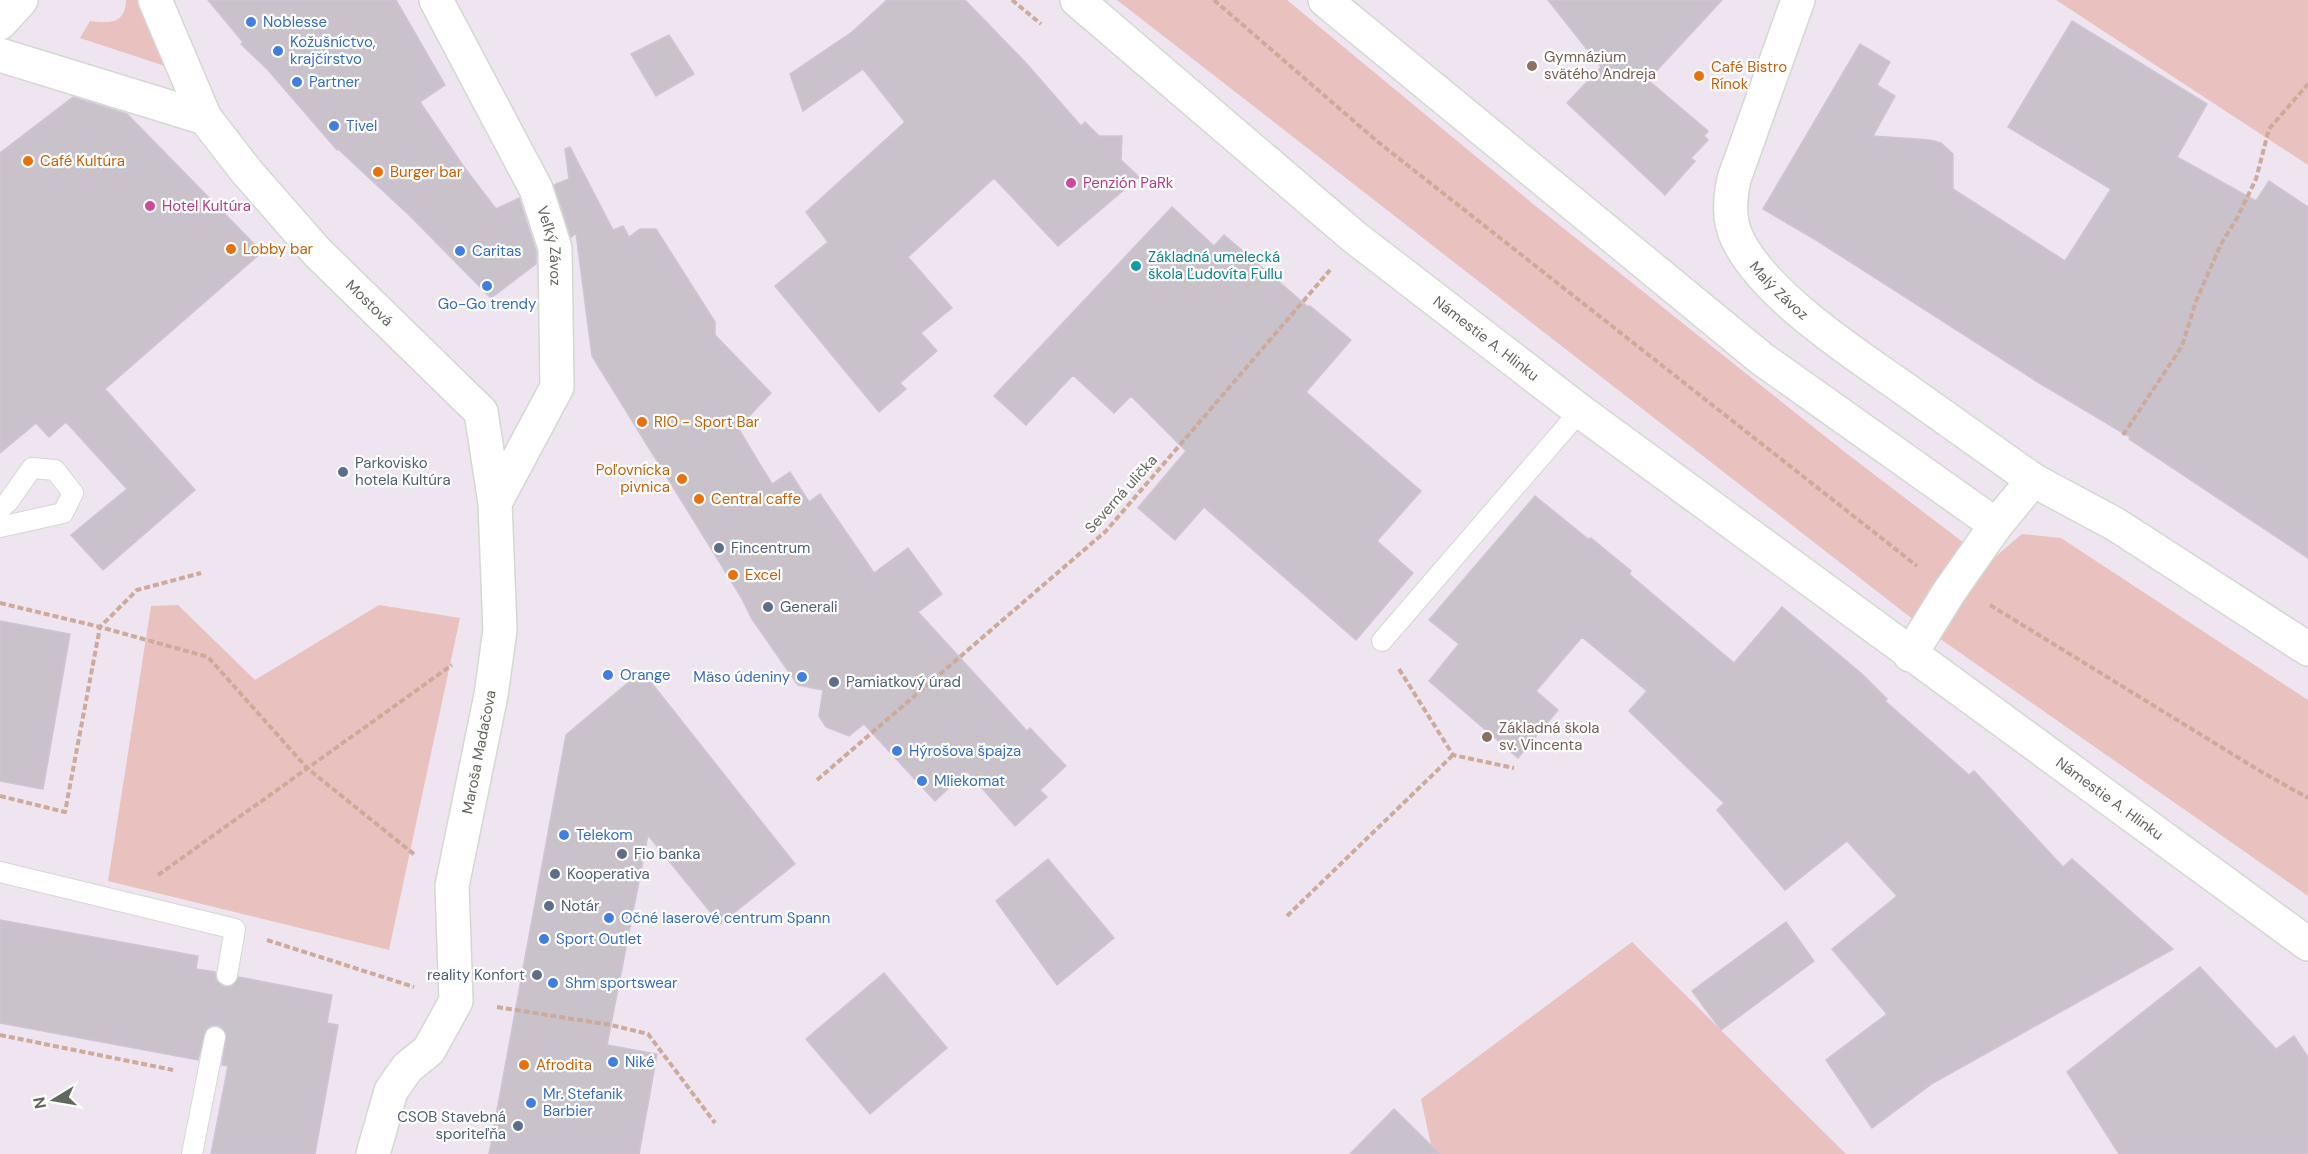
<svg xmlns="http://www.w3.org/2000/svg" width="2308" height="1154" viewBox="0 0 2308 1154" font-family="'DM Sans',sans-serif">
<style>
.green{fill:#e9c2c0}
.building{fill:#c9c2cb;stroke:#d0c3d5;stroke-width:1.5}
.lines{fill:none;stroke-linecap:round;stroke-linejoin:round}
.lane-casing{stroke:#d3d8d1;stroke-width:22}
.street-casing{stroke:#d3d8d1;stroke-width:36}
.path{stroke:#cdaa9a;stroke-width:4;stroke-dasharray:6 3;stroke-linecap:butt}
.lane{stroke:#fff;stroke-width:20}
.street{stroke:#fff;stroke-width:33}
.shop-dot{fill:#3f7fe0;stroke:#fff;stroke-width:2}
.education-dot{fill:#8d6e63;stroke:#fff;stroke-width:2}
.food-dot{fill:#e8710a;stroke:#fff;stroke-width:2}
.hotel-dot{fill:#d1479c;stroke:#fff;stroke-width:2}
.culture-dot{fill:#0f9aa8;stroke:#fff;stroke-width:2}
.service-dot{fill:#5c6f8a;stroke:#fff;stroke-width:2}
.labels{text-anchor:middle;stroke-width:4.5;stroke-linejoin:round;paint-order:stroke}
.shop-label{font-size:15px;fill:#366cbe;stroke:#fff;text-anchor:start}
.education-label{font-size:15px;fill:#785e54;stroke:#fff;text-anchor:start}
.food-label{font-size:15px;fill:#c56008;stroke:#fff;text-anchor:start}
.hotel-label{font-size:15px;fill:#b23c85;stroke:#fff;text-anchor:start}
.street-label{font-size:15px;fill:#61675d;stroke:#fff}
.culture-label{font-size:15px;fill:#0d838f;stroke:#fff;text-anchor:start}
.service-label{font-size:15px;fill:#4e5e75;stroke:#fff;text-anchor:start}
</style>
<rect width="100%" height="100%" fill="#eee5f0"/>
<!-- green -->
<path class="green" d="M 126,0 L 143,0 L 180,71 L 80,38 L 90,21 C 109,23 125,25 126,0 Z
M 1117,0 L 1287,0 L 1538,208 L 1846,453 L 1989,562 L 2022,534 L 2061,538 L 2308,700 L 2308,896 L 1919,624 Z
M 2056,0 L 2308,0 L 2308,165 Z
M 178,605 L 255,680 L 379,605 L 460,618 L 389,950 L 108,881 L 151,606 Z
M 1632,942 L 1846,1154 L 1433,1154 L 1421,1099 Z"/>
<!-- building -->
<path class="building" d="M 208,0 L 396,0 L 445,85 L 420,102 L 464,167 L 496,209 L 519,198 L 536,251 L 536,264 L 491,298 L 409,215 L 338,149 L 337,150 L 268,70 L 241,44 L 243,42 Z
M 887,0 L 965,0 L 1026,63 L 1081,126 L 1085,122 L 1099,136 L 1122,136 L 1121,160 L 1139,177 L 1058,246 L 994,178 L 908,257 L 952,308 L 921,333 L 937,351 L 900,383 L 906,389 L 879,412 L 775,286 L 828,242 L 806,212 L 905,122 L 863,69 L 803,111 L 790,74 L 852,32 Z
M 1548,0 L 1722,0 L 1648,80 L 1708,131 L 1704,136 L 1708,140 L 1691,158 L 1695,161 L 1665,195 L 1567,103 L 1601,67 Z
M 2072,21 L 2207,104 L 2177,157 L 2256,201 L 2269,181 L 2308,207 L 2308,558 L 2129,439 L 2130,437 L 2036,381 L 1816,240 L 1763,209 L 1860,44 L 1890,62 L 1877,85 L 1895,96 L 1873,136 L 1930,140 L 1941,143 L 1953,154 L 1953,189 L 2065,261 L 2111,189 L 2008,127 Z
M 669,35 L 694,74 L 656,96 L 631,54 Z
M 73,97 L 127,114 L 262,252 L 105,389 L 195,490 L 103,570 L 71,535 L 127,489 L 66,422 L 49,437 L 36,423 L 0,453 L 0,153 Z
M 570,147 L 613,230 L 623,226 L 629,237 L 640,229 L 656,229 L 715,322 L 715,335 L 771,393 L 738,428 L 772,484 L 790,472 L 809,502 L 820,494 L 874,573 L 908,548 L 942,594 L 918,612 L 1027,731 L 1030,728 L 1066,766 L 1040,790 L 1047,797 L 1015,826 L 967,771 L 935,801 L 864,724 L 849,736 L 826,727 L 819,716 L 823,690 L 798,685 L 752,619 L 741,597 L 592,356 L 576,233 L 571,237 L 554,185 L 569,179 L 565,149 Z
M 1172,207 L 1214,246 L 1224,235 L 1307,306 L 1310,306 L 1351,340 L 1306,392 L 1421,491 L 1377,541 L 1413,573 L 1356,640 L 1204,507 L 1175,540 L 1138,508 L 1186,451 L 1131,396 L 1114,413 L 1073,375 L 1026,425 L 994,396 Z
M 1535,496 L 1588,539 L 1591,538 L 1631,571 L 1629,574 L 1734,663 L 1782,607 L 1862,674 L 1887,699 L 1885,701 L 1969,775 L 1974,771 L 2063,867 L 2072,859 L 2173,949 L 1933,1083 L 1872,1128 L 1826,1060 L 1887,1014 L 1832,949 L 1897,896 L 1847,841 L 1785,890 L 1717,810 L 1724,803 L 1629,711 L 1647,691 L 1582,637 L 1536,691 L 1558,710 L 1518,758 L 1429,681 L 1459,644 L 1429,620 Z
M 0,621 L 70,634 L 43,789 L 0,781 Z
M 642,671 L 795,864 L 720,924 L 648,835 L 607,1045 L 657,1054 L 639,1154 L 489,1154 L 566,735 Z
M 1048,859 L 1114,938 L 1057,985 L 996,901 Z
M 0,920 L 198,956 L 196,969 L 215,972 L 216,980 L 224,987 L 232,986 L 239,977 L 332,995 L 327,1023 L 338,1025 L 315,1154 L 211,1154 L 228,1066 L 222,1065 L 226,1034 L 218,1025 L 211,1026 L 206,1030 L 198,1060 L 0,1023 Z
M 1786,922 L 1814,961 L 1721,1030 L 1692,991 Z
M 2200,967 L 2276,1049 L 2294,1036 L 2308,1057 L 2308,1154 L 2119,1154 L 2067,1072 Z
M 884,973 L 947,1048 L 870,1114 L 806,1039 Z
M 1394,1109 L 1440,1154 L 1350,1154 Z"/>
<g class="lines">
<defs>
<path id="lane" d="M 0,509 L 8,502 L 32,468 L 55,470 L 73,493 L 63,513 L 0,527
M 1382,641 L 1580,411
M 0,872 L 235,929 L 227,975
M 192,1154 L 215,1037"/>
<g id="street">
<path id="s1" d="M 155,0 L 205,118 L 247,172 L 317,252 L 481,412 L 495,503 L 500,630 L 491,695 L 452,886 L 456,1001 L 429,1050 L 407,1068 L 391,1091 L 373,1154"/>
<path id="s2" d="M 436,0 L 536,189 L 555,248 L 557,387 L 495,503"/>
<path id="s3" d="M 1077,0 L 1353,236 L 1580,411 L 2308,944"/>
<path d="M 1325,0 L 1762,359 L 1996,525 L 2033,480 L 2115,524 L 2308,649"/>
<path id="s4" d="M 1798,0 L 1734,179 C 1730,199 1728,219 1737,238 C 1763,294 1852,352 1902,387 C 1946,418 1990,449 2033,480"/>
<path d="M 0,23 L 21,0"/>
<path d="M 0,55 L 205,118"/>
<path d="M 1910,655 L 1949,592 L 1996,525"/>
</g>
</defs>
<!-- lane casing -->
<use href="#lane" class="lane-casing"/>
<!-- street casing -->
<use href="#street" class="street-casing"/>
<!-- path -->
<path class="path" d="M 1012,0 L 1041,24
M 1214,0 L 1378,142 L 1917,566
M 2123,435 L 2182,346 L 2196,301 L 2221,244 L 2237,218 L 2256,179 L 2269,129 L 2308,84
M 0,603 L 100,627 L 208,657 L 307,768 L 415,855
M 1990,605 L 2260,771 L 2308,798
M 1399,669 L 1453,755 L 1514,768
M 817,780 L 1106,531 L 1330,270
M 0,796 L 65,812 L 100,627 L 137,590 L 201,573
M 158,875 L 452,665
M 1287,916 L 1453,755
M 267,940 L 414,987
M 497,1007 L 611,1025 L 648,1034 L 715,1123
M 0,1035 L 173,1070"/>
<!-- lane -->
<use href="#lane" class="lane"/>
<!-- street -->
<use href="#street" class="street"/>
</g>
<!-- markers -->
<g class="shop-dot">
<circle cx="251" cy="22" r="6"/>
<circle cx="278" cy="51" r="6"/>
<circle cx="297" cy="82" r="6"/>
<circle cx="334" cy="126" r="6"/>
<circle cx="460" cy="251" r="6"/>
<circle cx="487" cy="286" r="6"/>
<circle cx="608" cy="675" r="6"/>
<circle cx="802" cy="677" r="6"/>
<circle cx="897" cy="751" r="6"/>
<circle cx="922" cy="781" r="6"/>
<circle cx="564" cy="835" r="6"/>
<circle cx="609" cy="918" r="6"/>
<circle cx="544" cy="939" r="6"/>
<circle cx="553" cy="983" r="6"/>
<circle cx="613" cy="1062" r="6"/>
<circle cx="531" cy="1103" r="6"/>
</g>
<g class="education-dot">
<circle cx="1532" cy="66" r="6"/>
<circle cx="1487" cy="737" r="6"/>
</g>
<g class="food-dot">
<circle cx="1699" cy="76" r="6"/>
<circle cx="28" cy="161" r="6"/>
<circle cx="378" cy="172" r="6"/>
<circle cx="231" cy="249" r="6"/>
<circle cx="642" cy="422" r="6"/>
<circle cx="682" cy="479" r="6"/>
<circle cx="699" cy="499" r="6"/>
<circle cx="733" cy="575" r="6"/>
<circle cx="524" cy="1065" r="6"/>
</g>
<g class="hotel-dot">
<circle cx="1071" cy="183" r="6"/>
<circle cx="150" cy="206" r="6"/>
</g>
<circle class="culture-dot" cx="1136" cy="266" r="6"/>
<g class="service-dot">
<circle cx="343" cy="472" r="6"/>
<circle cx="719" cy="548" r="6"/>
<circle cx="768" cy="607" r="6"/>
<circle cx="834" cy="682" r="6"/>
<circle cx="622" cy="854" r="6"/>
<circle cx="555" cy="874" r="6"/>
<circle cx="549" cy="906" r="6"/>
<circle cx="537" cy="975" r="6"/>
<circle cx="518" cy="1126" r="6"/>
</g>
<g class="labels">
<!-- shop labels -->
<g class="shop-label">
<text x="263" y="27">Noblesse</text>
<text x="290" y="47">Kožušníctvo,<tspan x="290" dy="17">krajčírstvo</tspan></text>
<text x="309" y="87">Partner</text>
<text x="346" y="131">Tivel</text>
<text x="472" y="256">Caritas</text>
<text x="487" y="309" text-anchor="middle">Go-Go trendy</text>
<text x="620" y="680">Orange</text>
<text x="790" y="682" text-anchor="end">Mäso údeniny</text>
<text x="909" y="756">Hýrošova špajza</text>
<text x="934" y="786">Mliekomat</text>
<text x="576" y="840">Telekom</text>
<text x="621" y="923">Očné laserové centrum Spann</text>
<text x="556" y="944">Sport Outlet</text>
<text x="565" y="988">Shm sportswear</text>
<text x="625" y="1067">Niké</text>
<text x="543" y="1099">Mr. Stefanik<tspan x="543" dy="17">Barbier</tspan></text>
</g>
<!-- education labels -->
<g class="education-label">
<text x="1544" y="62">Gymnázium<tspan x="1544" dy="17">svätého Andreja</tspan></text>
<text x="1499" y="733">Základná škola<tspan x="1499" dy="17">sv. Vincenta</tspan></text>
</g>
<!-- food labels -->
<g class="food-label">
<text x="1711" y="72">Café Bistro<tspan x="1711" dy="17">Rínok</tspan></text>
<text x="40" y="166">Café Kultúra</text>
<text x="390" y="177">Burger bar</text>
<text x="243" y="254">Lobby bar</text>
<text x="654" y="427">RIO - Sport Bar</text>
<text x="670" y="475" text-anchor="end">Poľovnícka<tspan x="670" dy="17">pivnica</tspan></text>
<text x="711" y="504">Central caffe</text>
<text x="745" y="580">Excel</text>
<text x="536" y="1070">Afrodita</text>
</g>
<!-- hotel labels -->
<g class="hotel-label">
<text x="1083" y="188">Penzión PaRk</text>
<text x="162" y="211">Hotel Kultúra</text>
</g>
<!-- street labels -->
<g class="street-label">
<text dy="5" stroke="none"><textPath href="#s2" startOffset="273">Veľký Závoz</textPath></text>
<text dy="5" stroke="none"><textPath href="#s4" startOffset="318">Malý Závoz</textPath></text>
<text dy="5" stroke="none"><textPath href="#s1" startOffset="376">Mostová</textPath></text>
<text dy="5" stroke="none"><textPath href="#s3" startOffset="531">Námestie A. Hlinku</textPath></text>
<text transform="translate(1121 494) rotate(-48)" y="5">Severná ulička</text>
<text transform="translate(479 752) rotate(-79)" y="5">Maroša Madačova</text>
<text dy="5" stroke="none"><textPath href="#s3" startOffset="1306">Námestie A. Hlinku</textPath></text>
</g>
<!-- culture labels -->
<g class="culture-label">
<text x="1148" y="262">Základná umelecká<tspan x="1148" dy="17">škola Ľudovíta Fullu</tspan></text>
</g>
<!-- service labels -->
<g class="service-label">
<text x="355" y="468">Parkovisko<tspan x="355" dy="17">hotela Kultúra</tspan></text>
<text x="731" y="553">Fincentrum</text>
<text x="780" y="612">Generali</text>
<text x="846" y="687">Pamiatkový úrad</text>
<text x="634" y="859">Fio banka</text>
<text x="567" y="879">Kooperativa</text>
<text x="561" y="911">Notár</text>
<text x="525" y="980" text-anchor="end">reality Konfort</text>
<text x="506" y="1122" text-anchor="end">CSOB Stavebná<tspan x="506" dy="17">sporiteľňa</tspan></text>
</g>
</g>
<!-- north arrow -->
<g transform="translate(54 1100) rotate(259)" stroke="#ffffff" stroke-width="4.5" paint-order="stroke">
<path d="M0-4.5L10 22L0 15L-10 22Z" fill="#61675d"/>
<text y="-9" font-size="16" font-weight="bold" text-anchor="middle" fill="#61675d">N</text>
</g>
</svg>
